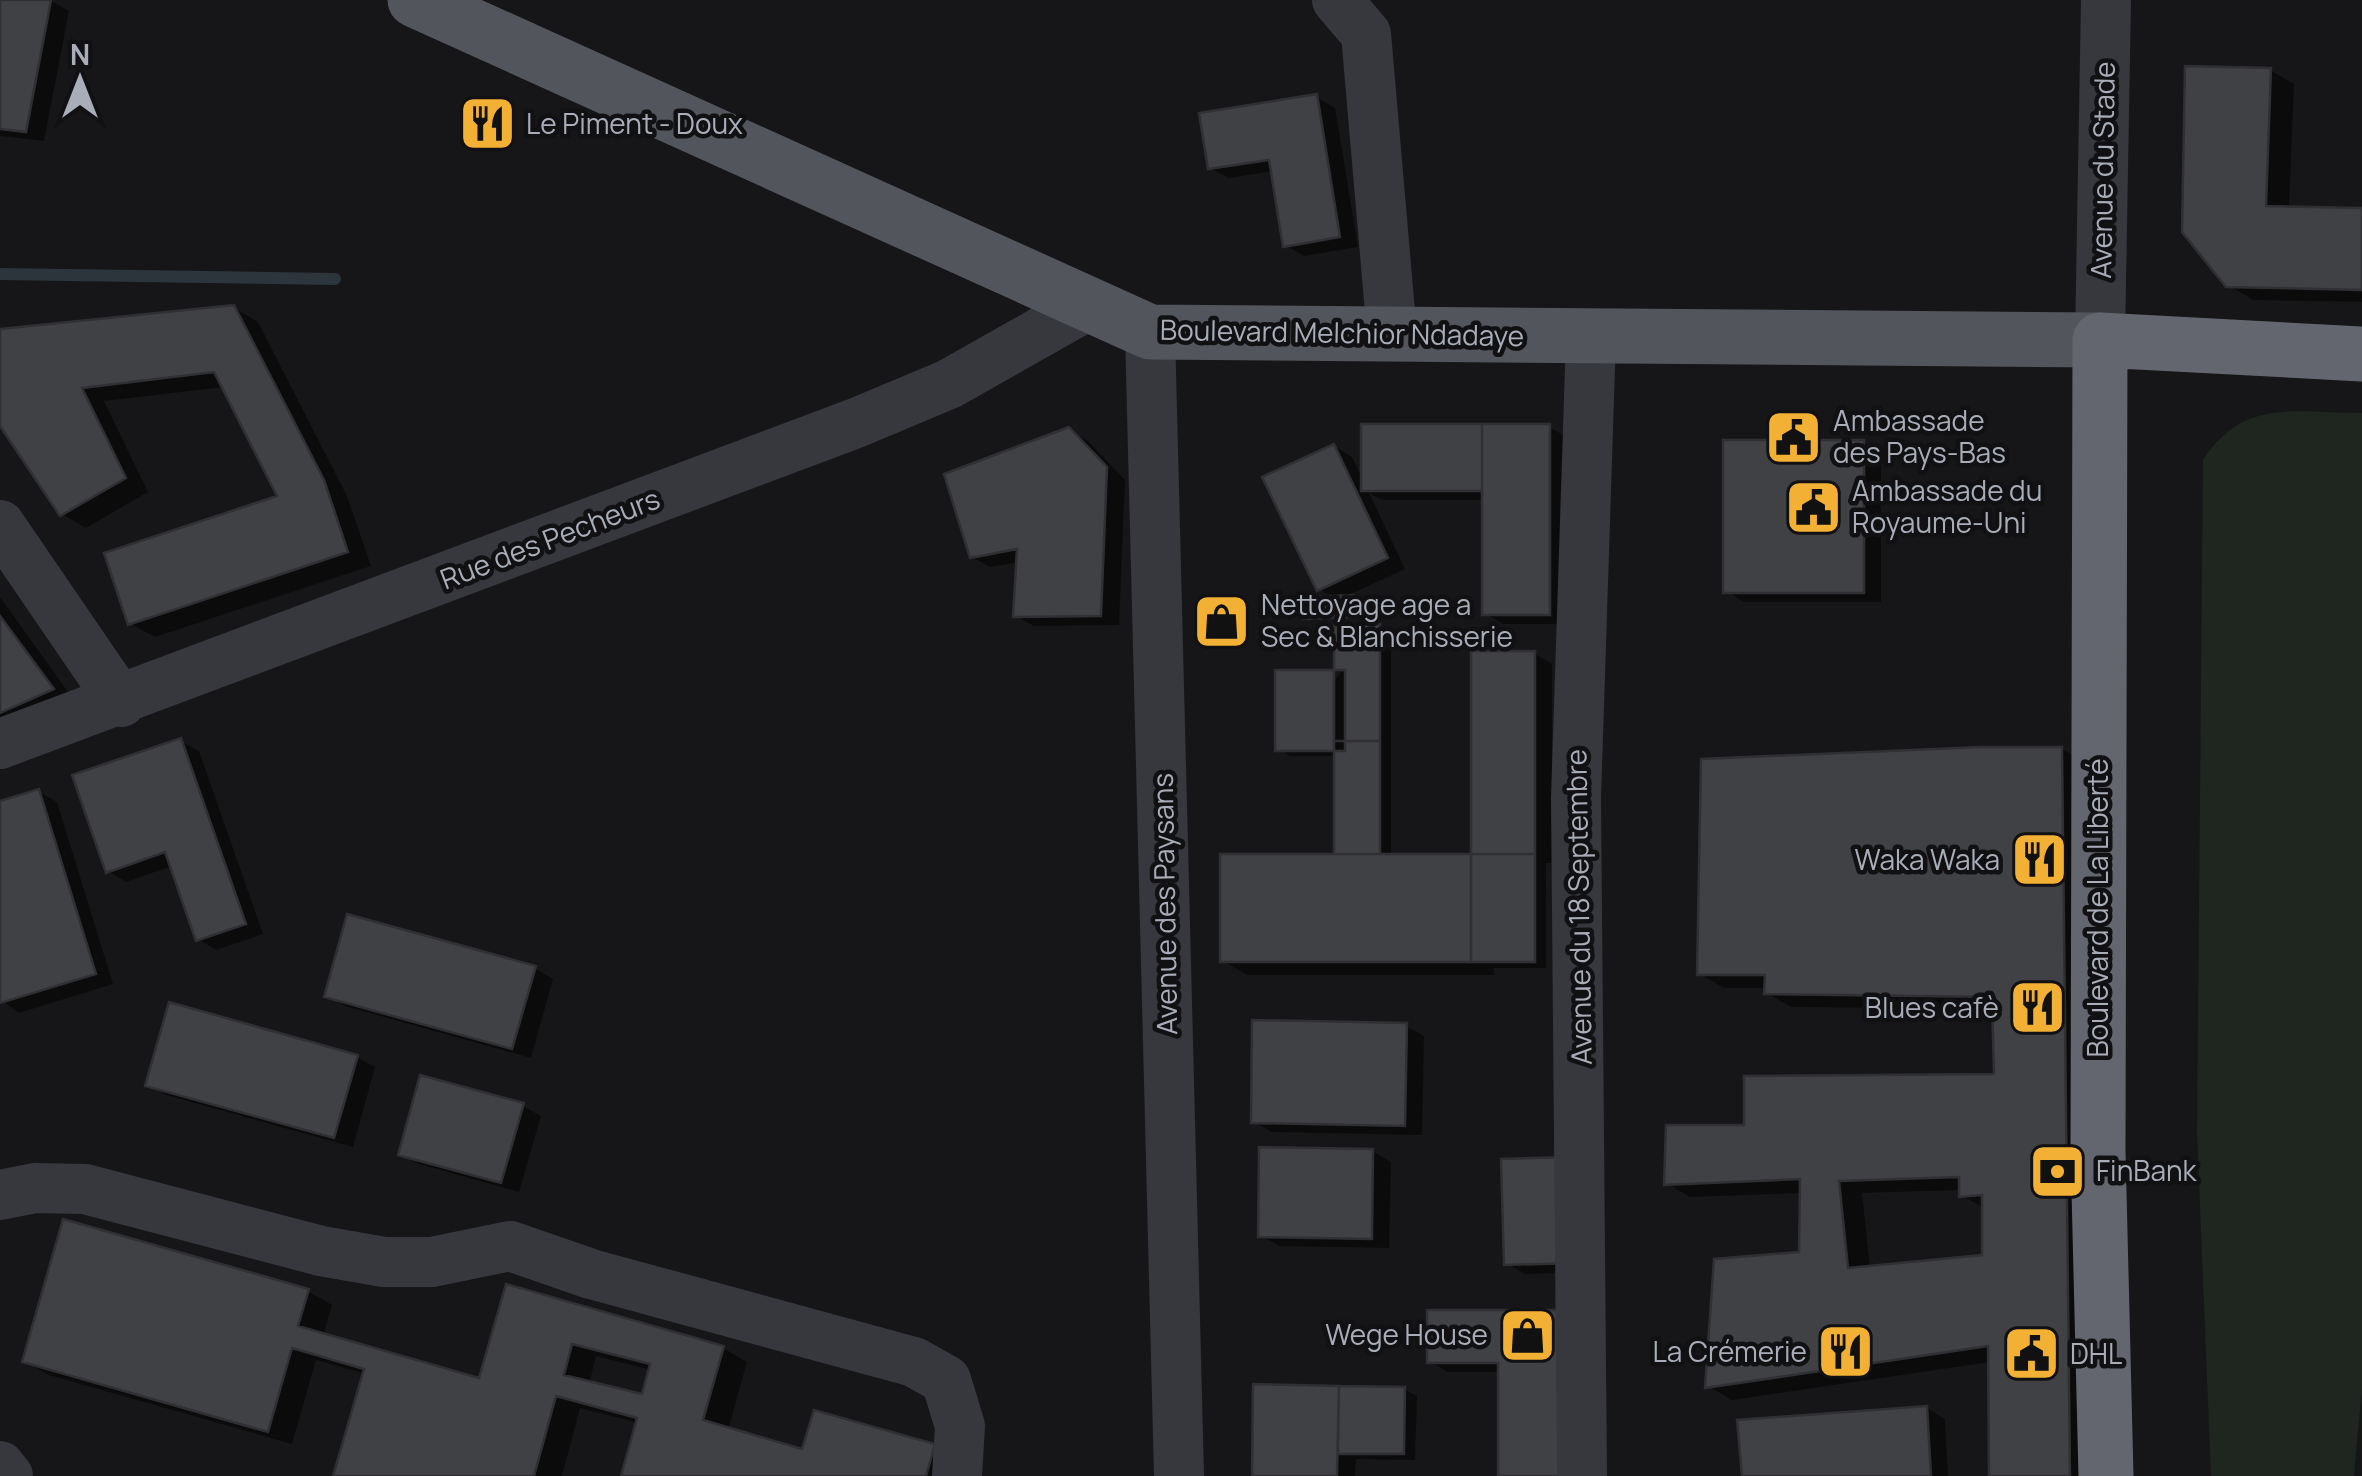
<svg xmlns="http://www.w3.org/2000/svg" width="2362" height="1476" viewBox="0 0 2362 1476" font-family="Manrope,sans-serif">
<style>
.green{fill:#1e261f}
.shadow{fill:#0007;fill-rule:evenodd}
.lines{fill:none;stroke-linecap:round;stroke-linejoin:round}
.stream{stroke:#2c353c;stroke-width:12}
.building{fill:#404145;stroke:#303034;stroke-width:2.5;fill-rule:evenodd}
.minor{stroke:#37383d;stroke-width:50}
.major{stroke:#53555c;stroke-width:55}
.highway{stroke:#63666e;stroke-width:55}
.labels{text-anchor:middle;stroke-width:9;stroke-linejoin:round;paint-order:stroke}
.poi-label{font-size:28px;fill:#a8adb8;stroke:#111113;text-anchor:start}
.street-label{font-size:28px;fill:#a8adb8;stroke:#111113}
</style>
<rect width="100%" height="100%" fill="#161618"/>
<!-- green -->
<path class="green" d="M 2362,413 L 2362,1387 L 2354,1476 L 2211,1476 L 2197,1132 L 2203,460 C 2244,397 2295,413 2362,413 Z"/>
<!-- shadow -->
<path class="shadow" d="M 0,0 L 50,0 L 69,11 L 44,141 L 0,136 Z
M 2270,70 L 2294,84 L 2289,209 L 2362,210 L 2362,302 L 2253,300 L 2228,285 Z
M 1316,97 L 1335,108 L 1358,247 L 1304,256 L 1285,245 L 1274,171 L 1229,178 L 1210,168 Z
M 233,307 L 258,322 L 347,496 L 371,566 L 155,637 L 131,624 L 280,498 L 224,387 L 104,401 L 148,492 L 86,528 L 62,514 L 0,422 L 0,331 Z
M 1549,427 L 1567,437 L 1567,624 L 1503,624 L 1485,613 L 1485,500 L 1382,500 L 1369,493 L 1405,569 L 1342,598 L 1358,601 L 1359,619 L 1306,617 L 1334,598 L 1319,589 L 1334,446 L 1352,457 L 1364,481 Z
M 1069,430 L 1088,441 L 1125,480 L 1119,625 L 1034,626 L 1015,616 L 1019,562 L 990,567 L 972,557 Z
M 1863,442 L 1881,453 L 1881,602 L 1744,602 L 1726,591 Z
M 0,597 L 76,703 L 0,736 Z
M 1379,626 L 1391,633 L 1391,856 L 1474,856 L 1534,653 L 1552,664 L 1552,863 L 1546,863 L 1546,968 L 1494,968 L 1494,975 L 1247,975 L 1223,961 L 1337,856 L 1337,756 L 1290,756 L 1278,749 Z
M 180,741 L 199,751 L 263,934 L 216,950 L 198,939 L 172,866 L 126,882 L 108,871 Z
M 2062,749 L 2086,763 L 2094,1476 L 1992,1476 L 1990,1362 L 1732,1400 L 1708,1386 L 1801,1254 L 1802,1193 L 1690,1197 L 1666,1183 L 1747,1127 L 1996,1076 L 1995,1009 L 1791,1007 L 1767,993 L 1767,988 L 1724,988 L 1700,974 ZM 1961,1190 L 1961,1195 L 1984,1208 L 1984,1257 L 1870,1268 L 1862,1193 Z
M 39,792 L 57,802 L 113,984 L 19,1013 L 0,999 L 0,803 Z
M 535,968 L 553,979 L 531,1058 L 345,1006 L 327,996 Z
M 1406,1026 L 1424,1036 L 1422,1135 L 1272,1132 L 1254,1122 Z
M 357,1057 L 375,1067 L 353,1147 L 166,1095 L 148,1085 Z
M 523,1106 L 541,1116 L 519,1192 L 419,1164 L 400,1153 Z
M 1372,1151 L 1391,1162 L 1389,1248 L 1279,1246 L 1260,1235 Z
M 1570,1159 L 1591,1272 L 1525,1274 L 1506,1263 Z
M 508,1287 L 723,1348 L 747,1362 L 728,1430 L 804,1452 L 934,1447 L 954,1476 L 624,1476 L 638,1423 L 580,1408 L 562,1476 L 336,1476 L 365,1374 L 316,1360 L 292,1444 L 49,1375 L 25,1361 L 308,1291 L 332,1305 L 323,1336 L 481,1381 ZM 596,1356 L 651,1370 L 644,1397 L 589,1384 Z
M 1584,1312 L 1500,1476 L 1500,1372 L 1448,1372 L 1430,1362 Z
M 1255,1387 L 1405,1390 L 1417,1396 L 1415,1460 L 1356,1459 L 1355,1476 L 1254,1476 Z
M 1927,1408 L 1945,1419 L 1948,1476 L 1744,1476 Z"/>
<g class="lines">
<!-- stream -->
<path class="stream" d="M 0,274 L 335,279"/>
</g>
<!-- building -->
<path class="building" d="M 0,0 L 51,0 L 26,132 L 0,129 Z
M 2185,66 L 2271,68 L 2266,206 L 2362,208 L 2362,290 L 2226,287 L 2182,232 Z
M 1317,94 L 1340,237 L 1283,247 L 1269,160 L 1208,169 L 1199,113 Z
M 234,305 L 324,480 L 348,552 L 128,625 L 104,553 L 277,496 L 214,372 L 82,388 L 126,478 L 60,516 L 0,426 L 0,329 Z
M 1361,424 L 1482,424 L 1482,491 L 1361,491 Z
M 1482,424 L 1550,424 L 1550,615 L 1482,615 Z
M 1069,427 L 1107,467 L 1101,616 L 1013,617 L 1017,549 L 970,558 L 944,474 Z
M 1723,440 L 1864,440 L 1864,593 L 1723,593 Z
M 1334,444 L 1388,558 L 1317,591 L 1262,477 Z
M 1354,595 L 1354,617 L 1303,619 L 1303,597 Z
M 0,616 L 54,689 L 0,713 Z
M 1334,624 L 1380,624 L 1380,741 L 1334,741 Z
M 1471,651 L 1535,651 L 1535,854 L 1471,854 Z
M 1275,670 L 1345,670 L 1345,751 L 1275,751 Z
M 181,738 L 246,924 L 196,941 L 165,852 L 106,873 L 72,775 Z
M 1334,741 L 1380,741 L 1380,854 L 1334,854 Z
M 1981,747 L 2062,747 L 2070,1476 L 1989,1476 L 1988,1346 L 1705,1388 L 1714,1259 L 1799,1252 L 1800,1179 L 1664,1185 L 1666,1125 L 1744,1125 L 1744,1076 L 1994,1074 L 1992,997 L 1764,994 L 1765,975 L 1697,975 L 1701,759 ZM 1959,1177 L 1959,1197 L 1982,1195 L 1982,1255 L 1848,1268 L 1839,1181 Z
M 39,789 L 96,974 L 0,1003 L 0,801 Z
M 1220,854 L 1471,854 L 1471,962 L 1220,962 Z
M 1471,854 L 1535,854 L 1535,962 L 1471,962 Z
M 347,914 L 536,966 L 512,1049 L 324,997 Z
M 169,1002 L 358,1055 L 334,1138 L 145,1086 Z
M 1252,1020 L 1407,1023 L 1405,1126 L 1251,1123 Z
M 420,1075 L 524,1103 L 501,1183 L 398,1155 Z
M 1259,1147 L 1373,1149 L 1372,1239 L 1258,1237 Z
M 1571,1157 L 1574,1263 L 1504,1265 L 1501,1159 Z
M 63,1219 L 309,1289 L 298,1326 L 479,1378 L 506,1284 L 724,1346 L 703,1420 L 802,1449 L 814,1410 L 935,1444 L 926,1476 L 621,1476 L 637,1418 L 556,1396 L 534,1476 L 333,1476 L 364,1369 L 292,1348 L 268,1432 L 22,1362 ZM 572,1344 L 650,1364 L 642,1394 L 564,1375 Z
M 1427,1310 L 1585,1310 L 1585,1476 L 1498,1476 L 1498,1363 L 1427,1363 Z
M 1253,1384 L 1339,1386 L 1337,1476 L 1252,1476 Z
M 1339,1386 L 1405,1387 L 1404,1454 L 1338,1454 Z
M 1927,1406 L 1931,1476 L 1742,1476 L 1737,1420 Z"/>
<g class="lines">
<!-- minor -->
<path class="minor" d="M 1337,0 L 1366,34 L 1392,335
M 1150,332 L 1179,1476
M 2100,340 L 2106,0
M 0,525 L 121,702
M 0,744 L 856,423 L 949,384 L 1087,306
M 0,1195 L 35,1188 L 85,1189 L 321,1251 L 384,1262 L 432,1262 L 510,1246 L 591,1274 L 914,1362 L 946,1380 L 960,1426 L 957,1476
M 0,1466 L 8,1476
M 1582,1476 L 1576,798 L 1591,337"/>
<!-- major -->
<path class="major" d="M 415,0 L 1150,332 L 2100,340"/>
<!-- highway -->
<path class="highway" d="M 2106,1476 L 2098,1151 L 2100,340 L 2362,354"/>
</g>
<!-- icons -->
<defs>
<symbol id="restaurant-square" viewBox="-11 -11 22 22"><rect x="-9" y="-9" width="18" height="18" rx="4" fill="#f2b134" stroke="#111113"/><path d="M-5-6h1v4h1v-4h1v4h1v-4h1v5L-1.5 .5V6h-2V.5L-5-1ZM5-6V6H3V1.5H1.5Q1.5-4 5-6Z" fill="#111"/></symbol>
<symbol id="civic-square" viewBox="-11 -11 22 22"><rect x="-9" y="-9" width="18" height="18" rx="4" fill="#f2b134" stroke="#111113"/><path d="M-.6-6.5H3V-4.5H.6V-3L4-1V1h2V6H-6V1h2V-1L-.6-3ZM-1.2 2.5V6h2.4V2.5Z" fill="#111"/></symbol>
<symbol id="shop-square" viewBox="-11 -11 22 22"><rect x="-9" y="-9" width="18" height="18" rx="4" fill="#f2b134" stroke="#111113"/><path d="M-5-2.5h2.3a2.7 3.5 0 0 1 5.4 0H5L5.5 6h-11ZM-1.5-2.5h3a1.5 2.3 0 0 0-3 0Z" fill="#111"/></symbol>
<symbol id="bank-square" viewBox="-11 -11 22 22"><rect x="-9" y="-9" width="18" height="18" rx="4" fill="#f2b134" stroke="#111113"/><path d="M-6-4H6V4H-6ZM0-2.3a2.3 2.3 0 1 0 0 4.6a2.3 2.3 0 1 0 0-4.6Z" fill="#111"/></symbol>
</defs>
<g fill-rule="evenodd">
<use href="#restaurant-square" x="456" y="92" width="63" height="63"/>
<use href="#civic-square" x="1762" y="406" width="63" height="63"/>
<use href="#civic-square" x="1782" y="476" width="63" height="63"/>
<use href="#shop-square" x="1190" y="590" width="63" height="63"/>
<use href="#restaurant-square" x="2008" y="828" width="63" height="63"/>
<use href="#restaurant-square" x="2006" y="976" width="63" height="63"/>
<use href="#bank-square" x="2026" y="1140" width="63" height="63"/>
<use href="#shop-square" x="1496" y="1304" width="63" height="63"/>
<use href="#restaurant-square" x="1814" y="1320" width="63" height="63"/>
<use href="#civic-square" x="2000" y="1322" width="63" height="63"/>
</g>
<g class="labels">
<!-- poi labels -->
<g class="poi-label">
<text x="526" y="134">Le Piment - Doux</text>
<text x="1833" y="431">Ambassade<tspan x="1833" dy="32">des Pays-Bas</tspan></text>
<text x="1852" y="501">Ambassade du<tspan x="1852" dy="32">Royaume-Uni</tspan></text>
<text x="1261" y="615">Nettoyage age a<tspan x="1261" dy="32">Sec &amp; Blanchisserie</tspan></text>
<text x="2000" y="870" text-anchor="end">Waka Waka</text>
<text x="1999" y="1018" text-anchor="end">Blues cafè</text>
<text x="2096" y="1181">FinBank</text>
<text x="1488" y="1345" text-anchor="end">Wege House</text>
<text x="1807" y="1362" text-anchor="end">La Crémerie</text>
<text x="2070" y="1364">DHL</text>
</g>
<!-- street labels -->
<g class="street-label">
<text transform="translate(2103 170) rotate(-89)" y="10">Avenue du Stade</text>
<text transform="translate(1342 333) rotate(1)" y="10">Boulevard Melchior Ndadaye</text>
<text transform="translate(550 539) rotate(-21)" y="10">Rue des Pecheurs</text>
<text transform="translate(1165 904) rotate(-91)" y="10">Avenue des Paysans</text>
<text transform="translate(1579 907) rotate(-91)" y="10">Avenue du 18 Septembre</text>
<text transform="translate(2098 908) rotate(-90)" y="10">Boulevard de La Liberté</text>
</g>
</g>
<!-- north arrow -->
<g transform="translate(80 80)" stroke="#111113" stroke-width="8" paint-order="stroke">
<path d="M0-8L18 38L0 25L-18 38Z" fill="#a8adb8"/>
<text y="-15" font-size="28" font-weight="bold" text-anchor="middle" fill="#a8adb8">N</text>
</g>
</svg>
